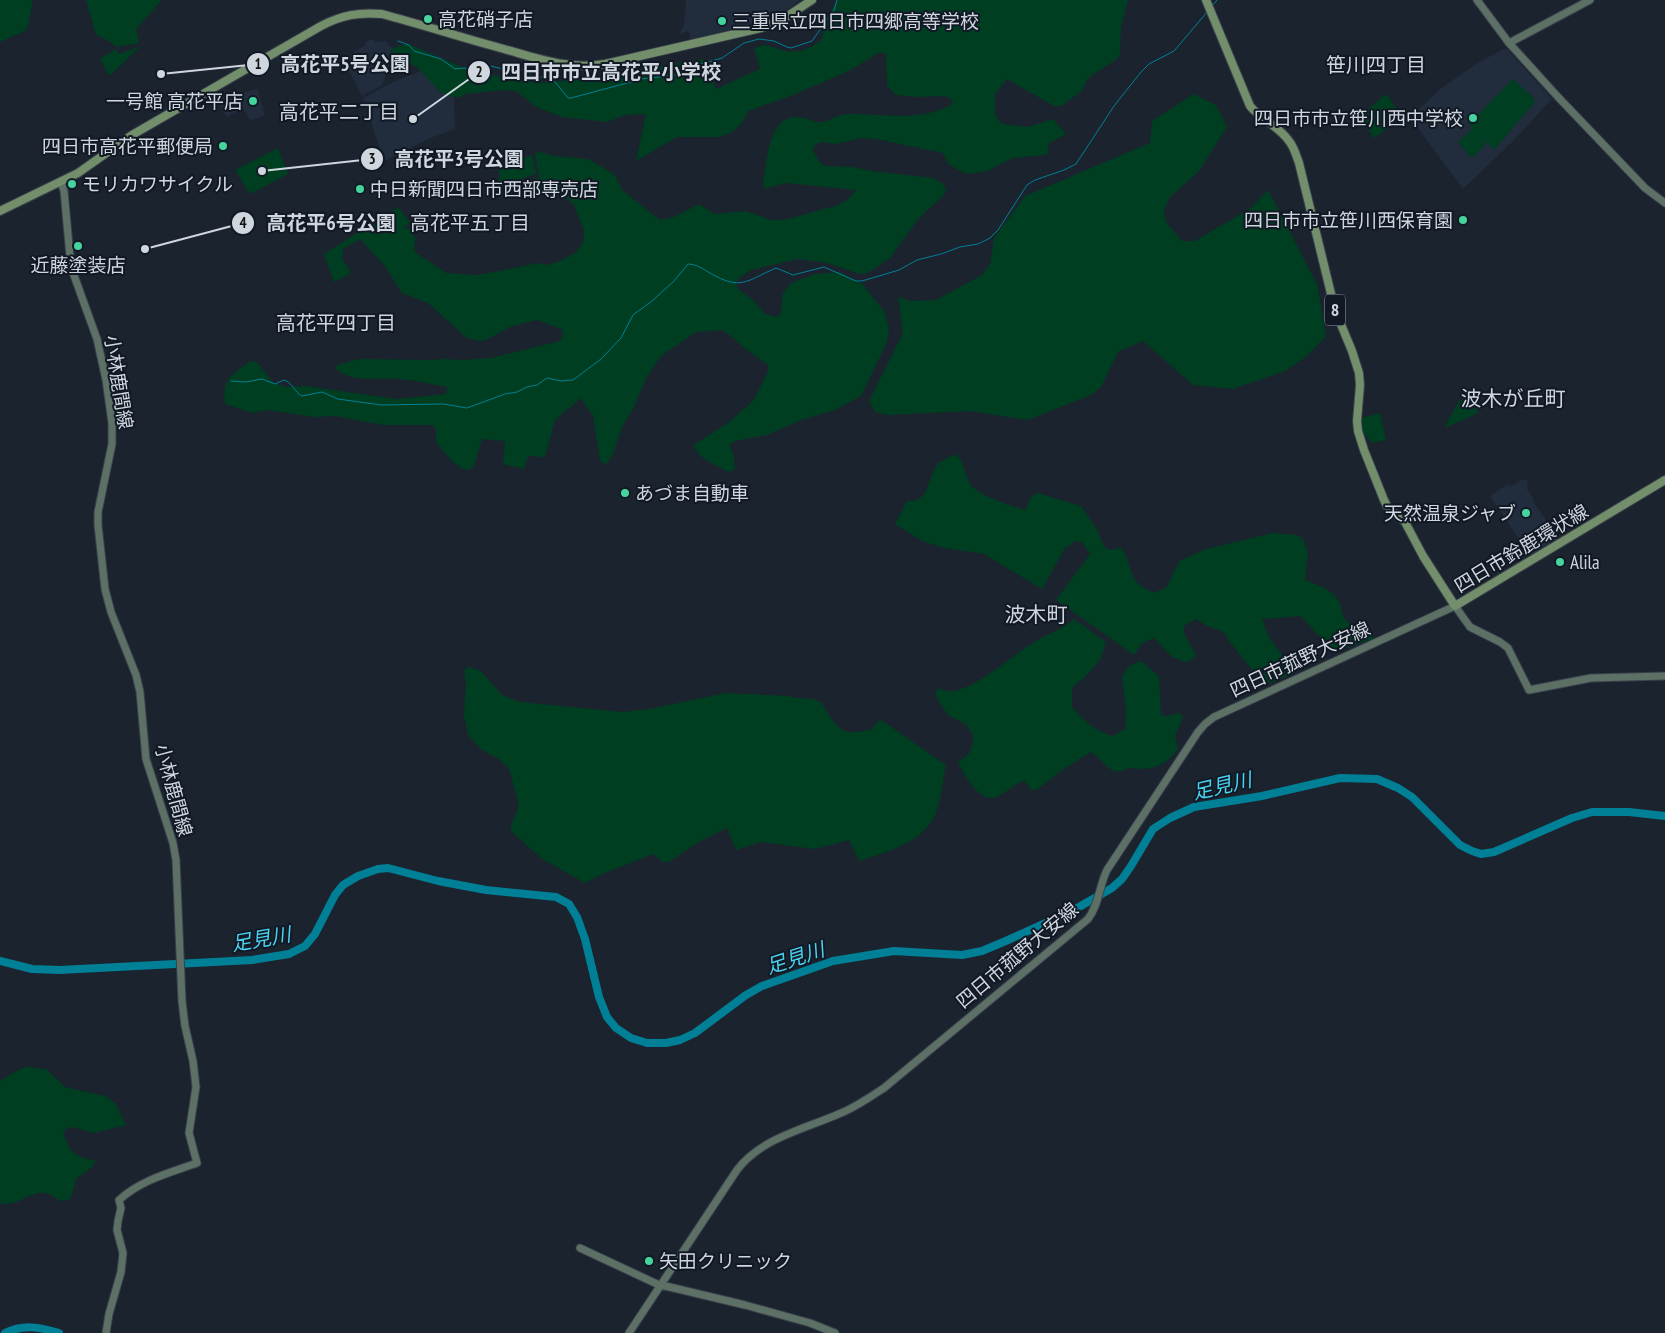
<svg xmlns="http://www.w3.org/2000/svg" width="1665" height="1333" viewBox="0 0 1665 1333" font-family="'PT Sans Narrow','Noto Sans JP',sans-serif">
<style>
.built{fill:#212c3d}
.green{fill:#003e21}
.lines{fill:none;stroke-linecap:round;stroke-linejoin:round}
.stream{stroke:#008096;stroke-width:1}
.river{stroke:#008096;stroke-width:8}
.secondary-casing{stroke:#3a414b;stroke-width:9}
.primary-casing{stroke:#3a414b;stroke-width:10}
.secondary{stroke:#5d7065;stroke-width:7}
.primary{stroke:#728e6b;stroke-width:8}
.poi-dot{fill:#46d49e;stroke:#111925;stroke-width:2}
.labels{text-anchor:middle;stroke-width:4;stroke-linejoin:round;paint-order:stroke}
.shield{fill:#111925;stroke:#979da6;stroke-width:1}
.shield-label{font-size:18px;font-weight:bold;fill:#d0d6de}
.poi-label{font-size:19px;fill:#d0d6de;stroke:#111925;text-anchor:start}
.street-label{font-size:19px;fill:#d0d6de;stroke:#111925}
.neighbourhood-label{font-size:20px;fill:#d0d6de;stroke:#111925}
.water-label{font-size:20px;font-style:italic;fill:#4ad2f0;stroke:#111925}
.quarter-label{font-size:21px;fill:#d0d6de;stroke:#111925}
.leader{fill:none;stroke:#d0d6de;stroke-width:2}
.callout-dot{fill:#d0d6de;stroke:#111925;stroke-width:2}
.mark-label{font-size:15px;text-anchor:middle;font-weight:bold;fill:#111}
.callout-label{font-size:20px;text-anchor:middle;font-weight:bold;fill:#d0d6de;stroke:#111925;stroke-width:4;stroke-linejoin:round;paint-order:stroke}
</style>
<rect width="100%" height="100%" fill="#1b232f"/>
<!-- built -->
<path class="built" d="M 686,0 L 800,0 L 782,13 L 772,17 L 737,29 L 699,39 L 691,39 L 689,31 L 679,34 L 684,25 Z
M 372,39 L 376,42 L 386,41 L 388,45 L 395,50 L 382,85 L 362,96 L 343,59 L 365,45 L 366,42 L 369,40 Z
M 1506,48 L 1552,99 L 1515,139 L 1463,189 L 1411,119 L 1411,117 L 1440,89 L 1479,62 Z
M 421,71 L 438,87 L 454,93 L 455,129 L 433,137 L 384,161 L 363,98 L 395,81 Z
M 258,89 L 265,116 L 250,120 L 243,109 L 227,117 L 220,106 L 241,93 Z
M 1522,479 L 1528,481 L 1527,489 L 1533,498 L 1533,501 L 1559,540 L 1531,557 L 1490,496 L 1508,484 L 1510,487 Z"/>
<!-- green -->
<path class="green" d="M 0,0 L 33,0 L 27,30 L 0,42 Z
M 86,0 L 162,0 L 136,29 L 139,43 L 116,47 L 111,42 L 96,35 Z
M 838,0 L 1128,0 L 1121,27 L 1120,54 L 1117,59 L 1092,75 L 1087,80 L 1082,91 L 1061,106 L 1054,106 L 1007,79 L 995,94 L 995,115 L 1002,124 L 1028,127 L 1053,119 L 1066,134 L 1049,143 L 1047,155 L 1012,158 L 988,171 L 966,174 L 948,164 L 943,153 L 876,139 L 862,138 L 836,144 L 822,142 L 816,144 L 813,150 L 819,161 L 825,166 L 853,167 L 872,171 L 933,178 L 944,185 L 946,190 L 943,196 L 918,219 L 891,257 L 868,273 L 860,274 L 827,263 L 798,259 L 751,270 L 739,278 L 736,283 L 738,289 L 753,300 L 765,314 L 777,317 L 781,312 L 783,293 L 791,283 L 815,274 L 840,272 L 862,284 L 884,311 L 889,329 L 887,342 L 861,396 L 835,410 L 801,420 L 767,435 L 735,441 L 729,445 L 734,456 L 735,469 L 729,472 C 717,465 697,459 694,445 L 729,422 L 753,401 L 768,372 L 768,365 L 752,354 L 723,330 L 696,332 L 661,356 L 646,378 L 633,409 L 622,427 L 613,454 L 606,465 L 600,461 L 593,416 L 581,398 L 555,420 L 545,457 L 528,456 L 524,469 L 503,464 L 505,441 L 482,439 L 474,466 L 469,470 C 455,469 445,452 436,442 L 436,429 L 432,425 L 383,425 L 335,416 L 314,417 L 267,410 L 253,413 L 225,404 C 222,378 231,376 250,361 L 257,362 L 273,382 L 286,387 L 305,386 L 397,399 L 446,394 L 447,387 C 431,384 413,380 397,379 C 377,377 350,384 334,367 L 340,364 L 359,359 L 431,360 L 443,359 L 464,360 L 491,358 L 560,341 L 563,335 L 562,329 L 536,320 L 510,327 L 486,340 L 480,341 L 467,338 L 428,303 L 402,293 L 384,265 L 360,239 L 343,249 L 342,259 L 349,269 L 350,274 L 334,282 L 324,254 L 397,208 L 399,208 L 410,223 L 403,228 L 409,229 L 416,239 L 414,245 L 415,252 L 446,273 L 478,275 L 539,263 L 546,265 L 558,262 L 575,253 L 583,243 L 584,231 L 574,205 L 567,198 L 544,187 L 521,189 L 503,196 L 501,190 L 539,177 L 535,153 L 541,152 L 553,156 L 588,159 L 594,162 L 615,175 L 622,190 L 660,220 L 674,217 L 699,204 L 715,214 L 745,211 L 772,220 L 784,220 L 835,206 L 847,200 L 856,190 L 786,183 L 764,189 L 763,183 C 767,162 768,117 796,117 C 805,117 814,123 823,122 C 831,120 839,114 848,114 C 886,113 917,123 953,104 L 951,99 L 945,96 L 916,97 L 896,95 L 887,86 L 886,54 L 880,52 L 849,71 L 793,95 L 748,111 L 742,123 L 731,133 L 718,137 L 677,137 L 636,161 L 646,114 L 625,115 L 607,122 L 562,117 L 536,107 L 516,91 L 502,90 L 466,94 L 460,97 L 453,97 L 440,92 L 417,67 L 398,59 L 394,55 L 391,49 L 405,44 L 411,45 L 471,71 L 537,83 L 570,80 L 704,59 L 716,89 L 760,69 L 754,48 L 765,45 L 790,52 L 804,50 L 816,44 L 821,40 L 826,20 Z
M 141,46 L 110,75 L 108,74 L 100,59 L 116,49 L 119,54 Z
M 1513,79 L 1534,98 L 1535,102 L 1494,150 L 1481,137 L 1486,144 L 1472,158 L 1458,142 L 1473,128 L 1469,124 Z
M 1194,94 L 1216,105 L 1227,127 L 1199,171 L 1170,197 L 1164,210 L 1166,222 L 1182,241 L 1195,241 L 1251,208 L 1268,190 L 1317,284 L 1326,336 L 1307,356 L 1285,371 L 1233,389 L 1193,385 L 1143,341 L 1118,352 L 1101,387 L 1091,395 L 1028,420 L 969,411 L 888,415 L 875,412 L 869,401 L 903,333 L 898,297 L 911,301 L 936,300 L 982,275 L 990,264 L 994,238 L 1025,196 L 1150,143 L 1152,121 Z
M 1385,95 L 1387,95 L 1402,116 L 1402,118 L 1374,138 L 1360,116 Z
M 278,148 L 288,174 L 250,194 L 235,170 Z
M 531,155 L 532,155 L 536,174 L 512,182 L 513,185 L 505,187 L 497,185 L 498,179 L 500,177 L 497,164 L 519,161 Z
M 1470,396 L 1472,396 L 1478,413 L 1447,427 L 1445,426 L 1459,401 Z
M 1380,413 L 1386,440 L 1372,443 L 1365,434 L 1362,435 L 1361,418 Z
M 955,454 C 965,460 964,475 971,485 C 980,497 1010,505 1025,510 L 1032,496 L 1038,493 L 1081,506 L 1096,528 L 1104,546 L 1109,550 L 1121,548 C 1130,557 1128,571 1136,581 C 1140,587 1148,590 1154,593 L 1167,587 L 1179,561 L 1206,549 L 1273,533 L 1297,535 L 1303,539 L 1308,554 L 1305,580 C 1315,584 1325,587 1333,594 C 1350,610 1333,626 1366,626 L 1374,639 L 1333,652 L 1301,616 L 1262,619 L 1269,637 L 1295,673 L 1265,685 L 1228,640 C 1224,629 1217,630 1207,626 C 1203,624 1200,621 1196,619 L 1184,626 L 1184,633 L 1196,655 L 1191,660 L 1185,662 L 1172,657 L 1154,638 L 1142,643 L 1134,655 L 1056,600 L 1090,554 L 1083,543 L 1076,541 L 1065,548 L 1042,589 L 984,554 L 944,548 L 922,541 L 895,524 L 907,501 C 932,503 926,476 938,464 C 942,460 950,457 955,454 Z
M 1074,619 L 1106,642 L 1101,658 L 1088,674 L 1072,688 L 1072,707 C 1083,720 1096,732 1113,736 L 1125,729 L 1126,709 L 1122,677 L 1129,666 L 1141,661 L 1159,676 L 1161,715 L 1167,716 L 1179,713 L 1183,717 L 1175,736 L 1178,749 C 1169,762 1159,768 1142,769 C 1139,769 1135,768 1131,768 C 1124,769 1118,774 1112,770 C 1104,766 1100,757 1091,752 L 1062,770 L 1039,788 L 1033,791 L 1024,781 C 1013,784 1002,797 993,798 C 978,800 963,773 958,762 L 969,754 L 973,742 L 973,735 L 966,724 L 949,716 L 941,705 L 935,694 L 938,688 C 941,689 945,691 949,691 C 972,693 1015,653 1034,642 C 1048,634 1062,629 1074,619 Z
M 469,667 L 481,671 L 502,695 L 520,702 L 622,712 L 649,709 L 726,693 L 789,696 C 798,700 812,696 820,702 C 824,705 826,711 829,715 C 842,736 849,734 872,729 L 880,719 L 946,765 C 943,779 942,796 937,810 C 926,843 888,851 859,861 L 849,840 L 815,849 L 761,842 L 736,850 L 727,828 L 697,843 L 669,862 L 663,862 L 653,854 L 600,875 L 585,883 L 542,859 L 511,831 L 511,825 L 519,806 L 509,768 L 499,759 L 482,750 L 468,735 L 464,716 L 466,683 L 464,670 Z
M 27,1067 L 46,1069 L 65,1087 L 105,1096 L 115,1103 L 126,1125 L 94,1133 L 73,1127 L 67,1128 L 63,1134 C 73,1156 73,1155 96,1161 L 92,1167 L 76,1179 L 71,1198 C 57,1206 57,1195 46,1193 C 31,1190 16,1208 0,1203 L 0,1081 L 22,1068 Z"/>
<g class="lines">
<!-- stream -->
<path class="stream" d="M 1212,6 L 1217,0
M 398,41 L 409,45 L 414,51 L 441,59 L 455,69 L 464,68 L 477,70 L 490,66 L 517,72 L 523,69 L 528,71 L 530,75 L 551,79 L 556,83 L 568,98 L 571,98 L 642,79 L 683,74 L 697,65 L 722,58 L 744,43 L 759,39 L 774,41 L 787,47 L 791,48 L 812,41 L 834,10 L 837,0
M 231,381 L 246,382 L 262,379 L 275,384 L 284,380 C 293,383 294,392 302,396 L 322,392 L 338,399 L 381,405 L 443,404 L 467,408 L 505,394 L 517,392 L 527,387 L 537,385 L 547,378 L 561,381 L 573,380 L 601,359 L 621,338 L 633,315 L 652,301 L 674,281 L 688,264 C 696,264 703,269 710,273 C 741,291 746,281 776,268 L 793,275 L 824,267 L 856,281 L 862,281 L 899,270 L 917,260 L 941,254 L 960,247 L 978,244 L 990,238 L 998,230 L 1027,185 L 1035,180 L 1064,170 L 1076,164 L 1114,106 L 1141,72 L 1149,64 L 1174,51 L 1208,11"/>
<!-- river -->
<path class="river" d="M 0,961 L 32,969 L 60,970 L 252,960 L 289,954 L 305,946 L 315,934 L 335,895 L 343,885 L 358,876 L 378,869 L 388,868 L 438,881 L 486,890 L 556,897 L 569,904 L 577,917 L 585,939 L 599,997 L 607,1017 L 616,1028 L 631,1038 L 647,1043 L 666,1043 L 680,1040 L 695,1033 L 746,995 L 762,986 L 833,961 L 894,951 L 962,955 L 982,951 L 1008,940 L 1072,911 L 1112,888 L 1122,879 L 1131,866 L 1153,829 L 1170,818 L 1194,807 L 1262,796 L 1340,778 L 1377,779 L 1398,788 L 1412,797 L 1460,845 L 1472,851 L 1481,854 L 1494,852 L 1572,818 L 1592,812 L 1629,812 L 1665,816
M 5,1333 C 23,1324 40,1327 59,1333"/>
<defs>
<path id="secondary" d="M 1477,0 L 1509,43 L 1558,97 L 1645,188 L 1665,203
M 1509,43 L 1590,0
M 61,182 L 64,191 L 71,267 L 97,339 L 106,380 L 112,423 L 112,444 L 98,512 L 98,525 L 105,589 L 111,612 L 136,675 L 140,692 L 146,759 L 173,843 L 176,860 L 182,1001 L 185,1026 L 193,1061 L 196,1087 L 189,1133 L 197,1163 C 169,1173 141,1180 119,1200 L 121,1208 L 118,1221 L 117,1230 L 123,1253 L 121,1272 L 109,1314 L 106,1333
M 580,1248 L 657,1284 L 745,1305 L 810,1323 L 835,1333
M 629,1333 L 737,1170 C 761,1138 805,1129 841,1113 C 856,1107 870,1097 884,1088 L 1088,919 C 1099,905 1099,886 1107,870 L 1198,732 L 1205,724 L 1214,717 L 1455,606 L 1470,627 L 1500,642 L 1508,648 L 1529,690 L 1591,678 L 1665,676"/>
<path id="primary" d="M 1206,0 L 1250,106 C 1261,120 1279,126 1289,141 C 1294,147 1296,155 1299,163 L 1335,310 L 1352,351 L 1359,373 L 1360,385 L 1357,421 L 1358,431 L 1364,450 L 1384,500 L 1387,506 L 1405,522 L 1423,556 L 1455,606 L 1665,480
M 0,211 L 78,173 L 132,135 L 321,26 C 342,15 359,12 382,14 C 423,25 463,38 504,49 C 540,59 568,70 605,64 L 761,28 L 783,19 L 812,0"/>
</defs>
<!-- secondary casing -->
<use href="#secondary" class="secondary-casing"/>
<!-- primary casing -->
<use href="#primary" class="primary-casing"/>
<!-- secondary -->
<use href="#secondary" class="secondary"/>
<!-- primary -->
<use href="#primary" class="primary"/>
</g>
<!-- markers -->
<g class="poi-dot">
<circle cx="428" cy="19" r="5"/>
<circle cx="722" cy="21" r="5"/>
<circle cx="253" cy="101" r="5"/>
<circle cx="1473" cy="118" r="5"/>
<circle cx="223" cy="146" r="5"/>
<circle cx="72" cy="184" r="5"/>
<circle cx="360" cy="189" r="5"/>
<circle cx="1463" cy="220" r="5"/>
<circle cx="78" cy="246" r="5"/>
<circle cx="625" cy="493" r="5"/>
<circle cx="1526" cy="513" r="5"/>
<circle cx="1560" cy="562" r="5"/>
<circle cx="649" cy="1261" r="5"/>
</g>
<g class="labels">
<!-- shield labels -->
<rect class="shield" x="1325" y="294.5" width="20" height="31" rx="4"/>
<g class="shield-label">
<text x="1335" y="316">8</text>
</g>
<!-- poi labels -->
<g class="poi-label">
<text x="438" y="26">高花硝子店</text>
<text x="732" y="28">三重県立四日市四郷高等学校</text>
<text x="243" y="108" text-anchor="end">一号館 高花平店</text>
<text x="1463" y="125" text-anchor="end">四日市市立笹川西中学校</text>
<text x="213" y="153" text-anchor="end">四日市高花平郵便局</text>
<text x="82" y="191">モリカワサイクル</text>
<text x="370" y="196">中日新聞四日市西部専売店</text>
<text x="1453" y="227" text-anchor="end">四日市市立笹川西保育園</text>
<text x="78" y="272" text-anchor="middle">近藤塗装店</text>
<text x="635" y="500">あづま自動車</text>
<text x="1516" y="520" text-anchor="end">天然温泉ジャブ</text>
<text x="1570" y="569">Alila</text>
<text x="659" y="1268">矢田クリニック</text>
</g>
<!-- street labels -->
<g class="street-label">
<text transform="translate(119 382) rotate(81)" y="7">小林鹿間線</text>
<text transform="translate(1521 548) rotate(-31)" y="7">四日市鈴鹿環状線</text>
<text transform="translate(1300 659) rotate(-25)" y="7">四日市菰野大安線</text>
<text transform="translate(174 790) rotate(75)" y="7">小林鹿間線</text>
<text transform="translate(1017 955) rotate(-40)" y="7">四日市菰野大安線</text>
</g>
<!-- neighbourhood labels -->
<g class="neighbourhood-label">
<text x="1376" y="72">笹川四丁目</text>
<text x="339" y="119">高花平二丁目</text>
<text x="470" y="230">高花平五丁目</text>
<text x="336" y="330">高花平四丁目</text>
</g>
<!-- water labels -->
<g class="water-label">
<text transform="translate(1222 786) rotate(-13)" y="7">足見川</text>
<text transform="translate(261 939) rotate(-10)" y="7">足見川</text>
<text transform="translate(795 958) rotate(-18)" y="7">足見川</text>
</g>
<!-- quarter labels -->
<g class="quarter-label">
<text x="1513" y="406">波木が丘町</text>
<text x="1036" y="622">波木町</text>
</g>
</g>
<!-- callouts -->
<path class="leader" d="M161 74L258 64M413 119L479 72M262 171L372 159M145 249L243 223"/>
<g class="callout-dot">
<circle cx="161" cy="74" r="5"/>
<circle cx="413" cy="119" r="5"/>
<circle cx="262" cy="171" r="5"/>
<circle cx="145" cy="249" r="5"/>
<circle cx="258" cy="64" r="12"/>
<circle cx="479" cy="72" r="12"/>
<circle cx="372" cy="159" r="12"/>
<circle cx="243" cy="223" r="12"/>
</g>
<g class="mark-label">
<text x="258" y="69">1</text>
<text x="479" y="77">2</text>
<text x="372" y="164">3</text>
<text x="243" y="228">4</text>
</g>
<g class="callout-label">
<text x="345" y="71">高花平5号公園</text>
<text x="611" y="79">四日市市立高花平小学校</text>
<text x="459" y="166">高花平3号公園</text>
<text x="331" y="230">高花平6号公園</text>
</g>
</svg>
